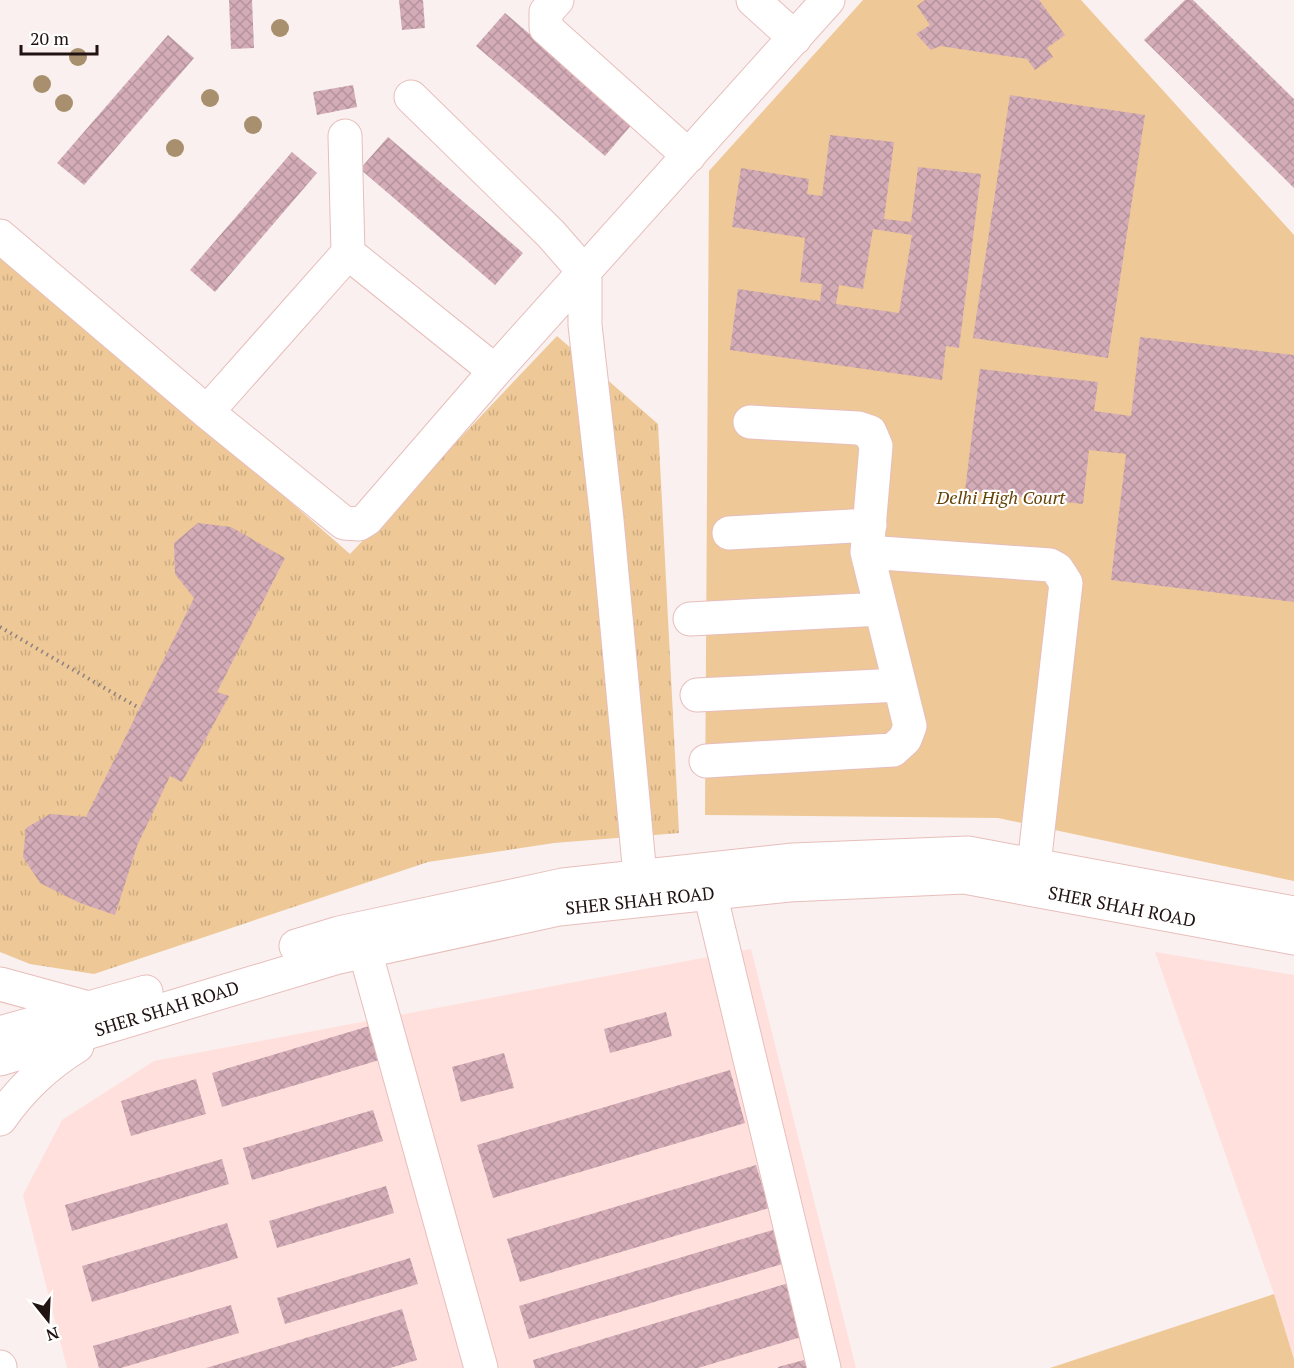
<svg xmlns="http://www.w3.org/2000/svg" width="1294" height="1368" viewBox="0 0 1294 1368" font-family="'PT Serif',serif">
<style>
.built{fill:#ffe0dd}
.green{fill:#eec897}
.park{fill:url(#park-tufts)}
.building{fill:url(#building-cross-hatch);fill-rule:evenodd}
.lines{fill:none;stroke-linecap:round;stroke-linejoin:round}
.minor-casing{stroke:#e7bebb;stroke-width:35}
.major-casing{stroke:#e7bebb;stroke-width:35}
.path{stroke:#8c807f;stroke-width:4;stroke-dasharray:1.5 4.5;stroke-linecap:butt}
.minor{stroke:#fff;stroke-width:33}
.major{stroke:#fff;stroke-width:33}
.tree{fill:#a8906e}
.labels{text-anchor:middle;stroke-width:4.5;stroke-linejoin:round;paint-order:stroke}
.park-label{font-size:18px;font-style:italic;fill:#654205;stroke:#fff}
.street-label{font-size:18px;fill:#211312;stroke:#fff}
</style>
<defs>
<pattern id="park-tufts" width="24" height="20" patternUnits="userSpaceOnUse" patternTransform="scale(1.5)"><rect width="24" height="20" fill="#eec897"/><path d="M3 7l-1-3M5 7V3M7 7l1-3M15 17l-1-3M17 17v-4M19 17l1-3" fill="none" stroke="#ccab81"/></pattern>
<pattern id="building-cross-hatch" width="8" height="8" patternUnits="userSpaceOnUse" patternTransform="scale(1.5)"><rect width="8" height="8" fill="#d3acb7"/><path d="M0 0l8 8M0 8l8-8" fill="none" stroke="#b5939c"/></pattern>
</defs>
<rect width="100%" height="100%" fill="#f9f0ef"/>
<!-- built -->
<path class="built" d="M 751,949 L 856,1368 L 67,1368 L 23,1195 L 62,1120 L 154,1061 Z
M 1155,952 L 1294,975 L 1294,1359 L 1274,1294 Z"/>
<!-- green -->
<path class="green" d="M 863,0 L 1081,0 L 1294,235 L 1294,881 L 998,818 L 705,815 L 709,171 Z
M 1274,1294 L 1294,1359 L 1294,1368 L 1050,1368 Z"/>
<!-- park -->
<path class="park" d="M 0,248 L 350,554 L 557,336 L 658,424 L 679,833 L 554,843 L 428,862 L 94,974 L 30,964 L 0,952 Z"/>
<!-- building -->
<path class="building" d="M 229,0 L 252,0 L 254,48 L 231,49 Z
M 399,0 L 423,0 L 425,28 L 402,30 Z
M 925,0 L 1039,0 L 1065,35 L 1047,48 L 1053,57 L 1035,70 L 1027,59 L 940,46 L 931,50 L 916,34 L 930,25 L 917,6 Z
M 1185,0 L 1193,0 L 1294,99 L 1294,188 L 1144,40 Z
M 505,13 L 633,123 L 605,156 L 476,46 Z
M 168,35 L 194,58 L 84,185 L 57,163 Z
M 353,85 L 357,107 L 317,115 L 313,92 Z
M 1010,95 L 1145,115 L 1108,358 L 973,338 Z
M 830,135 L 894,142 L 884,219 L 911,222 L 918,167 L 981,174 L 959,348 L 946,346 L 942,380 L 730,350 L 738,289 L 820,301 L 822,284 L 800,282 L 805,238 L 732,227 L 741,168 L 809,179 L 807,194 L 822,196 ZM 873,229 L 912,235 L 899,313 L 836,304 L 839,285 L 863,289 Z
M 388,137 L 523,253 L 495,285 L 360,169 Z
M 292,152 L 317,173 L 215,292 L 190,270 Z
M 1140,337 L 1294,355 L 1294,602 L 1111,580 L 1126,454 L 1089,450 L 1083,504 L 965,491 L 980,369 L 1098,382 L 1094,411 L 1131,416 Z
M 198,523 L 231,527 L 285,558 L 217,692 L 229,696 L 182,782 L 170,776 L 137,846 L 115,915 L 80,903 L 40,883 L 23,857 L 26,828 L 50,814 L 86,817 L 194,598 L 175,574 L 174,543 Z
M 666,1012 L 672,1036 L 610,1053 L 604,1029 Z
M 376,1024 L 386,1058 L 222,1107 L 212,1073 Z
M 504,1053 L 514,1088 L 461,1102 L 452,1067 Z
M 730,1070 L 745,1123 L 493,1198 L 477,1145 Z
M 196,1079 L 206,1114 L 131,1136 L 121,1101 Z
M 373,1110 L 383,1141 L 252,1180 L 243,1148 Z
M 222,1159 L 229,1184 L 72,1231 L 65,1205 Z
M 756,1165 L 769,1208 L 520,1282 L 507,1239 Z
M 386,1186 L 394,1213 L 277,1248 L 269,1221 Z
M 227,1223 L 238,1258 L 92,1302 L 82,1266 Z
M 776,1229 L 786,1263 L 529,1339 L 519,1306 Z
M 410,1258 L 418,1284 L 285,1324 L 277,1298 Z
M 792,1282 L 808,1335 L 698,1368 L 535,1368 L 533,1360 Z
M 231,1305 L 239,1333 L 121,1368 L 99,1368 L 93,1346 Z
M 402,1309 L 417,1360 L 390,1368 L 206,1368 Z
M 804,1360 L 807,1368 L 778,1368 L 778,1367 Z"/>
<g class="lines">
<defs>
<path id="minor" d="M 557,0 L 546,12 L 546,28 L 689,156
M 753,0 L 795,38
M 411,97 L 551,234 L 585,273 L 585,325 L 607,520 L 640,876
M 345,136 L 348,253
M 0,236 L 207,412 L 344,523 L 359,524 L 367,519 L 495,371 L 828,0
M 207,412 L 348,253 L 495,371
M 750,422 L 858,428 L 870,432 L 876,446 L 867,552 L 1050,565 L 1057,569 L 1066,583 L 1034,865
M 729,533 L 870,525
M 690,619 L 881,609
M 697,695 L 900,685
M 706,761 L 893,750 L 905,739 L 910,726 L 867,552
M 710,893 L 824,1368
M 365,951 L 481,1368"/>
<path id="major" d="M 296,946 L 339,933 L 563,885 L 793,860 L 968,853 L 1294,913
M 0,984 L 88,1008
M 0,1033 L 146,992
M 0,1059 L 335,958 L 559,909 L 789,885 L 964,877 L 1294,938
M 0,1119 C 22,1088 45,1066 77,1046
M 0,1367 L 0,1368"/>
</defs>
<!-- minor casing -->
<use href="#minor" class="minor-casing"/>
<!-- major casing -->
<use href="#major" class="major-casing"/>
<!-- path -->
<path class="path" d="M 0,627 L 139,708"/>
<!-- minor -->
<use href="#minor" class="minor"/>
<!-- major -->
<use href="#major" class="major"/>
</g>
<!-- trees -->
<g class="tree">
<circle cx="280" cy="28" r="9"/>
<circle cx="78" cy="57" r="9"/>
<circle cx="42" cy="84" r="9"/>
<circle cx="210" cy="98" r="9"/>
<circle cx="64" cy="103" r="9"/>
<circle cx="253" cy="125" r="9"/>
<circle cx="175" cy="148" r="9"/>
</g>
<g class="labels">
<!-- park labels -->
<g class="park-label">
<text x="1001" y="504">Delhi High Court</text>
</g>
<!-- street labels -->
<g class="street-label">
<text transform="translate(640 901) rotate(-6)" y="6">SHER SHAH ROAD</text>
<text transform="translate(1122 907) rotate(11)" y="6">SHER SHAH ROAD</text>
<text transform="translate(167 1009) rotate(-17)" y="6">SHER SHAH ROAD</text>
</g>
</g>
<!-- north arrow -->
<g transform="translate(48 1320) rotate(162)" stroke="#ffffff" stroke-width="4.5" paint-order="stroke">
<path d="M0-4.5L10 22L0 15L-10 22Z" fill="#211312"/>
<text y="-9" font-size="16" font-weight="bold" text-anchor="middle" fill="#211312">N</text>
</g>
<!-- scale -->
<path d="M21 45v9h76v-9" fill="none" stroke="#211312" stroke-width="3"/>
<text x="30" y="45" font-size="18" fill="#211312" stroke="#ffffff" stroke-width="4.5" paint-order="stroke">20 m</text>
</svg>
